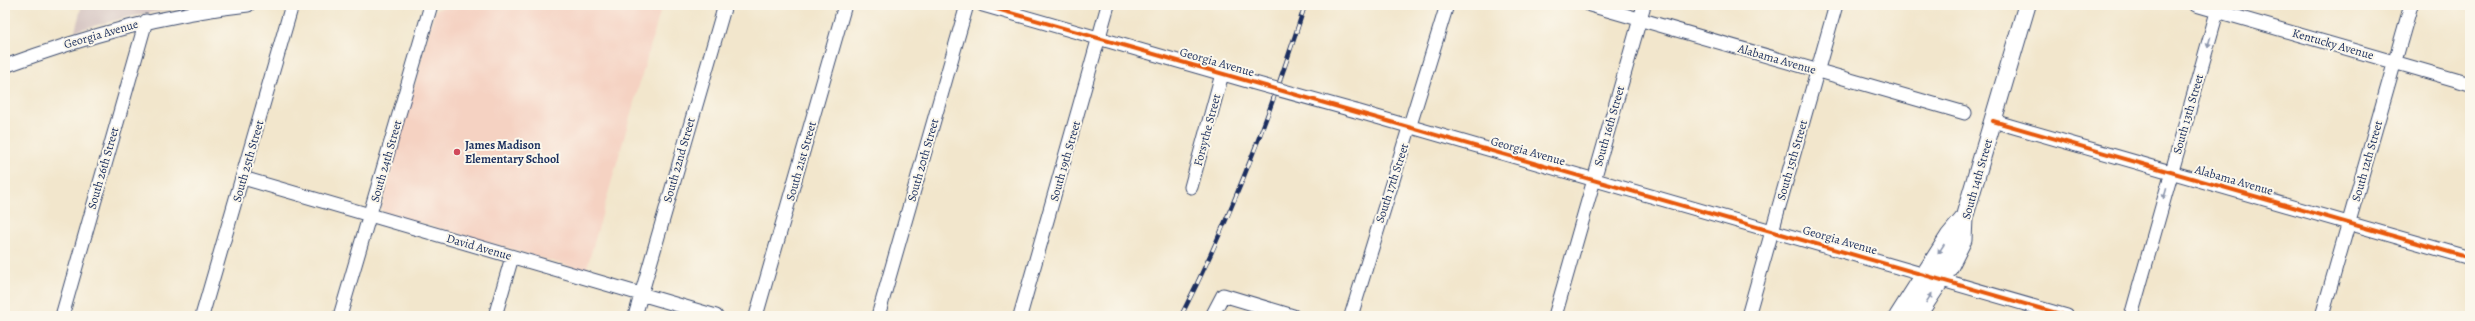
<svg xmlns="http://www.w3.org/2000/svg" width="2475" height="321" viewBox="0 0 2475 321" font-family="Alegreya,serif">
<style>
.built{fill:#f5d2c2}
.industrial{fill:#d1bfbd}
.lines{fill:none;stroke-linecap:round;stroke-linejoin:round}
.minor-casing{stroke:#3b4a6e;stroke-width:15}
.major-casing{stroke:#3b4a6e;stroke-width:19}
.minor{stroke:#fff;stroke-width:13}
.major{stroke:#fff;stroke-width:17}
.rail-casing{stroke:#1b2f5e;stroke-width:4.5}
.rail{stroke:#fbf7ec;stroke-width:3;stroke-dasharray:9;stroke-linecap:butt}
.minor-bridge-casing{stroke:#3b4a6e;stroke-width:15;stroke-linecap:butt}
.minor-bridge{stroke:#fff;stroke-width:13}
.cycleway-casing{stroke:#fbf7ec;stroke-width:6}
.cycleway{stroke:#e8590c;stroke-width:4}
.oneway{fill:#8d97ae}
.poi-dot{fill:#d1495b;stroke:#fbf7ec;stroke-width:1.5}
.labels{text-anchor:middle;stroke-width:4;stroke-linejoin:round;paint-order:stroke}
.street-label{font-size:12px;fill:#1b2f5e;stroke:#fbf7ec}
.poi-label{font-size:12px;font-weight:bold;fill:#1b2f5e;stroke:#fbf7ec;text-anchor:start}
</style>
<rect width="100%" height="100%" fill="#fbf7ec"/>
<filter id="ink" filterUnits="userSpaceOnUse"><feTurbulence type="fractalNoise" baseFrequency=".025" numOctaves="2"/><feDisplacementMap in="SourceGraphic" scale="8" xChannelSelector="R" yChannelSelector="G"/><feConvolveMatrix kernelMatrix="1 2 1 2 8 2 1 2 1" color-interpolation-filters="sRGB"/></filter>
<filter id="wash" filterUnits="userSpaceOnUse"><feTurbulence type="fractalNoise" baseFrequency=".012" numOctaves="4" result="noise"/><feDisplacementMap in="SourceGraphic" scale="16" xChannelSelector="R" yChannelSelector="G"/><feGaussianBlur stdDeviation="0.9" result="paint"/><feColorMatrix in="noise" values="0 0 0 0 0 0 0 0 0 0 0 0 0 0 0 0 0 1.4 0 .05"/><feComposite in="paint" operator="in"/></filter>
<g filter="url(#wash)">
<rect width="100%" height="100%" fill="#f2e6cc"/>
<!-- built -->
<path class="built" d="M 475,5 L 662,5 L 586,271 L 383,212 L 381,209 L 435,10 L 444,7 Z"/>
<!-- industrial -->
<path class="industrial" d="M 82,5 L 191,5 L 120,19 L 75,31 Z"/>
</g>
<g filter="url(#ink)">
<g class="lines">
<defs>
<path id="minor" d="M 983,5 L 1251,82
M 1590,5 L 1965,113
M 2196,5 L 2470,84
M 5,66 C 84,37 163,14 248,5
M 1356,111 L 2067,316
M 1993,121 L 2470,258
M 243,178 L 716,316
M 1191,187 L 1222,74
M 62,316 L 146,21
M 202,316 L 292,5
M 340,316 L 431,5
M 495,316 L 512,257
M 635,316 L 725,5
M 756,316 L 845,5
M 878,316 L 967,5
M 1020,316 L 1108,5
M 1212,316 L 1223,295 L 1293,316
M 1351,316 L 1447,5
M 1555,316 L 1644,5
M 1748,316 L 1836,5
M 2131,316 L 2219,5
M 2322,316 L 2411,5"/>
<path id="major" d="M 1898,316 L 1949,236 L 1964,218
M 1917,316 L 1950,266 L 1963,240 L 1964,218 L 2027,5"/>
</defs>
<!-- minor casing -->
<use href="#minor" class="minor-casing"/>
<!-- major casing -->
<use href="#major" class="major-casing"/>
<!-- minor -->
<use href="#minor" class="minor"/>
<!-- major -->
<use href="#major" class="major"/>
<defs>
<path id="rail" d="M 1181,316 C 1232,216 1271,112 1305,5"/>
</defs>
<!-- rail casing -->
<use href="#rail" class="rail-casing"/>
<!-- rail -->
<use href="#rail" class="rail"/>
<defs>
<path id="minor-bridge" d="M 1251,82 L 1356,111"/>
</defs>
<!-- minor-bridge casing -->
<use href="#minor-bridge" class="minor-bridge-casing"/>
<!-- minor-bridge -->
<use href="#minor-bridge" class="minor-bridge"/>
<defs>
<path id="cycleway" d="M 983,5 L 2067,316
M 1993,121 L 2470,258"/>
</defs>
<!-- cycleway casing -->
<use href="#cycleway" class="cycleway-casing"/>
<!-- cycleway -->
<use href="#cycleway" class="cycleway"/>
</g>
<!-- one-way arrows -->
<defs><path id="oneway-solid" d="M-6-.8H1V-3.2L6.5 0L1 3.2V.8H-6Z"/></defs>
<g class="oneway">
<use href="#oneway-solid" transform="translate(2209 42) rotate(106)"/>
<use href="#oneway-solid" transform="translate(2165 194) rotate(106)"/>
<use href="#oneway-solid" transform="translate(1941 249) rotate(123)"/>
<use href="#oneway-solid" transform="translate(1929 298) rotate(-57)"/>
</g>
</g>
<!-- markers -->
<circle class="poi-dot" cx="457" cy="152" r="4"/>
<g class="labels">
<!-- street labels -->
<g class="street-label">
<text transform="translate(101 34) rotate(-16)" y="4">Georgia Avenue</text>
<text transform="translate(2333 44) rotate(16)" y="4">Kentucky Avenue</text>
<text transform="translate(1777 59) rotate(16)" y="4">Alabama Avenue</text>
<text transform="translate(1217 62) rotate(16)" y="4">Georgia Avenue</text>
<text transform="translate(2188 114) rotate(-74)" y="4">South 13th Street</text>
<text transform="translate(1609 126) rotate(-74)" y="4">South 16th Street</text>
<text transform="translate(1207 130) rotate(-75)" y="4">Forsythe Street</text>
<text transform="translate(1528 151) rotate(16)" y="4">Georgia Avenue</text>
<text transform="translate(679 160) rotate(-74)" y="4">South 22nd Street</text>
<text transform="translate(923 160) rotate(-74)" y="4">South 20th Street</text>
<text transform="translate(1792 160) rotate(-74)" y="4">South 15th Street</text>
<text transform="translate(248 161) rotate(-74)" y="4">South 25th Street</text>
<text transform="translate(386 161) rotate(-74)" y="4">South 24th Street</text>
<text transform="translate(801 161) rotate(-74)" y="4">South 21st Street</text>
<text transform="translate(1065 161) rotate(-74)" y="4">South 19th Street</text>
<text transform="translate(2367 161) rotate(-74)" y="4">South 12th Street</text>
<text transform="translate(103 168) rotate(-74)" y="4">South 26th Street</text>
<text transform="translate(1977 179) rotate(-74)" y="4">South 14th Street</text>
<text transform="translate(2234 180) rotate(16)" y="4">Alabama Avenue</text>
<text transform="translate(1392 183) rotate(-72)" y="4">South 17th Street</text>
<text transform="translate(1840 240) rotate(16)" y="4">Georgia Avenue</text>
<text transform="translate(479 247) rotate(16)" y="4">David Avenue</text>
</g>
<!-- poi labels -->
<g class="poi-label">
<text x="465" y="149">James Madison<tspan x="465" dy="14">Elementary School</tspan></text>
</g>
</g>
<!-- margin -->
<rect width="2475" height="321" fill="none" stroke="#fbf7ec" stroke-width="20"/>
</svg>
